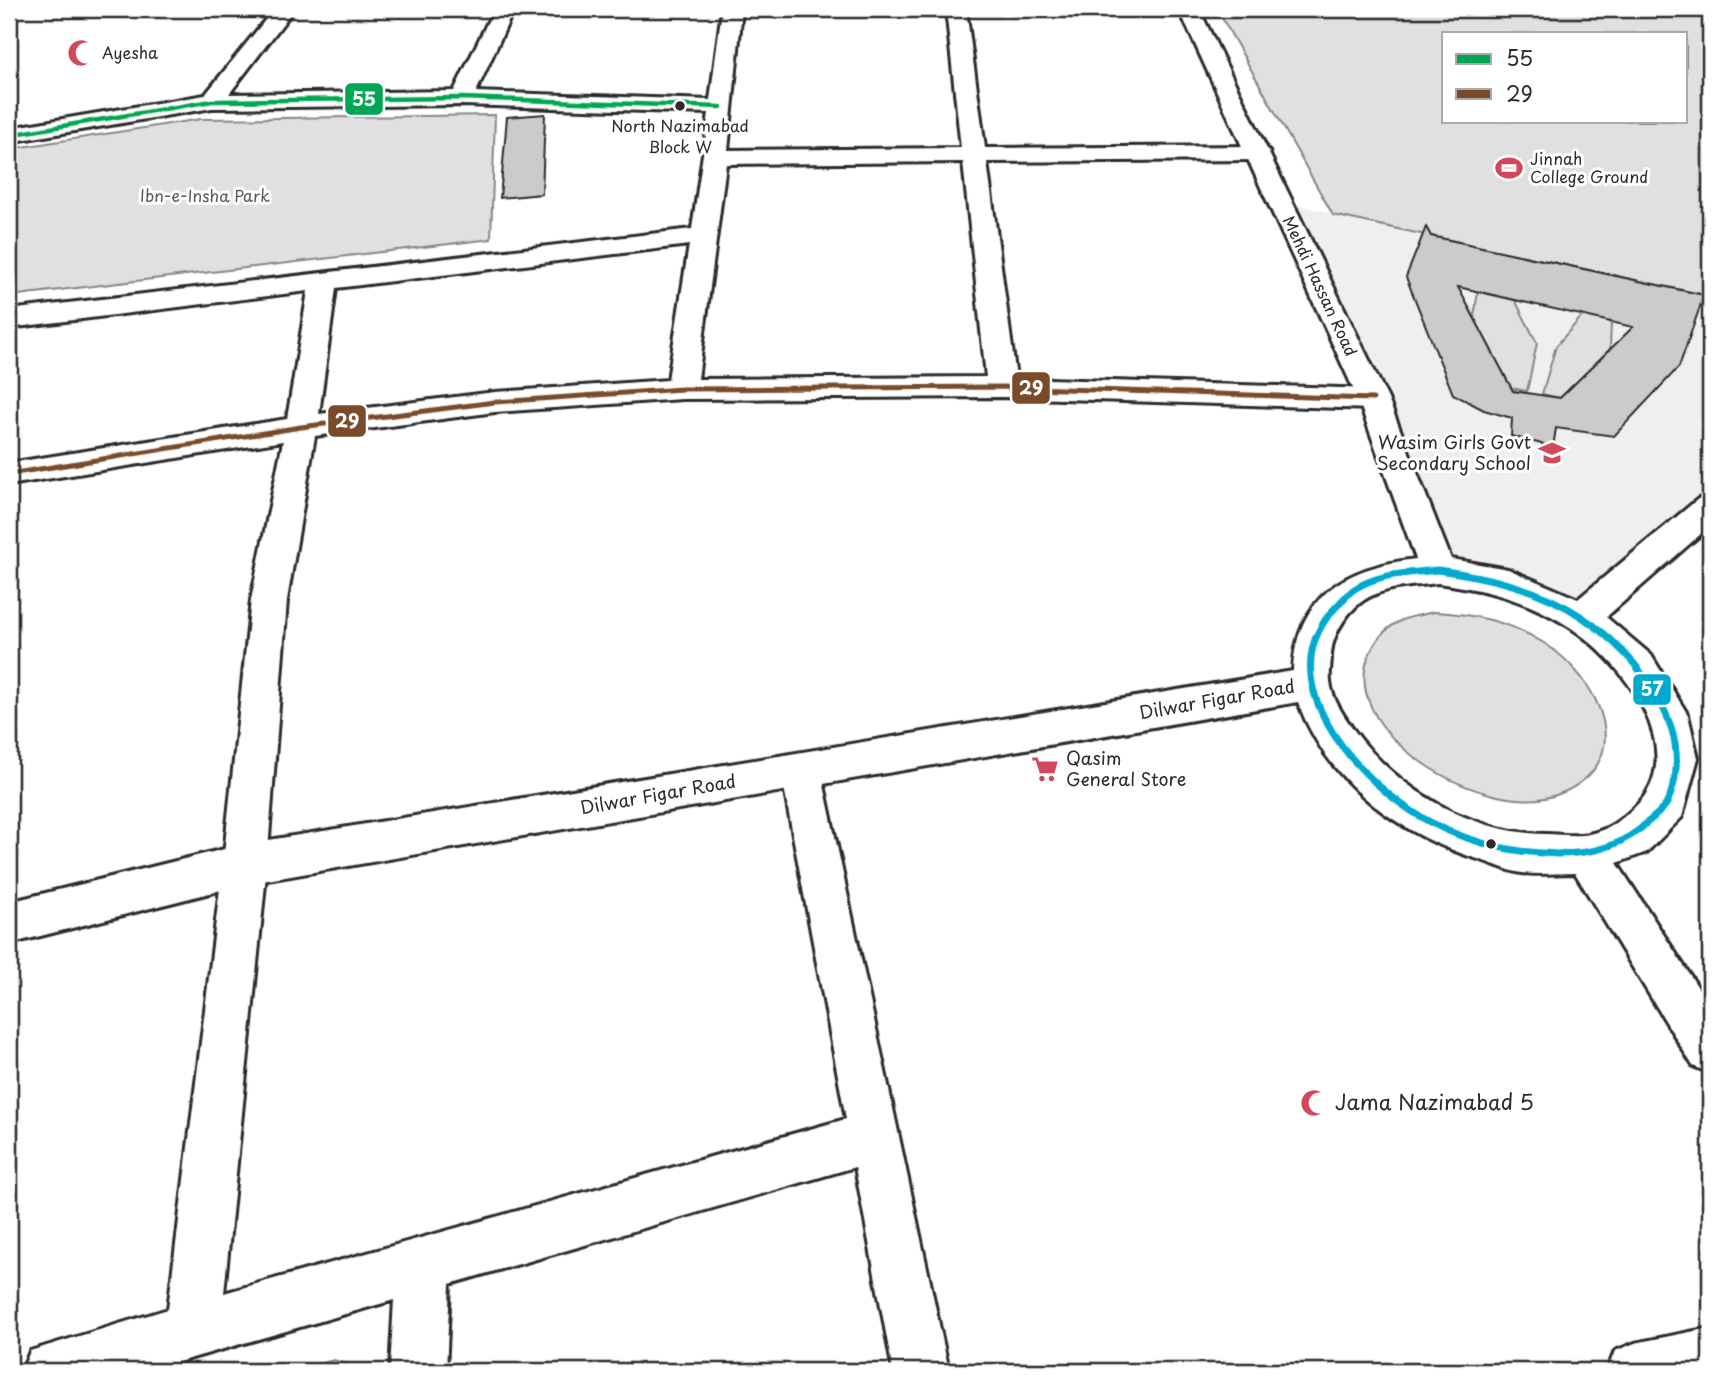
<svg xmlns="http://www.w3.org/2000/svg" width="1719" height="1380" viewBox="0 0 1719 1380" font-family="'Playpen Sans',sans-serif">
<style>
.built{fill:#efefef}
.green{fill:#e0e0e0;stroke:#868686;stroke-width:2;fill-rule:evenodd}
.building{fill:#cbcbcb;stroke:#2b2b2b;stroke-width:2;fill-rule:evenodd}
.lines{fill:none;stroke-linecap:round;stroke-linejoin:round}
.minor-casing{stroke:#2b2b2b;stroke-width:6}
.tertiary-casing{stroke:#2b2b2b;stroke-width:6}
.minor{fill:#fff;fill-rule:evenodd}
.tertiary{fill:#fff;fill-rule:evenodd}
.bus-1-casing{stroke:#fff;stroke-width:8}
.bus-2-casing{stroke:#fff;stroke-width:10}
.bus-3-casing{stroke:#fff;stroke-width:12}
.bus-1{stroke:#00a651;stroke-width:4.5}
.bus-2{stroke:#7a4b2a;stroke-width:5}
.bus-3{stroke:#00a9ce;stroke-width:7}
.bus-dot{fill:#2b2b2b;stroke:#fff;stroke-width:2.5}
.labels{text-anchor:middle;stroke-width:6;stroke-linejoin:round;paint-order:stroke}
.far-poi-label{font-size:16px;fill:#2b2b2b;stroke:#fff;text-anchor:start}
.bus-label{font-size:16px;fill:#2b2b2b;stroke:#fff}
.far-park-label{font-size:16px;fill:#585858;stroke:#fff}
.far-street-label{font-size:16px;fill:#2b2b2b;stroke:#fff}
.poi-label{font-size:18px;fill:#2b2b2b;stroke:#fff;text-anchor:end}
.street-label{font-size:18px;fill:#2b2b2b;stroke:#fff}
.near-poi-label{font-size:21px;fill:#2b2b2b;stroke:#fff;text-anchor:start}
.line-badge{stroke:#fff;stroke-width:2.5}
.badge-label{font-size:19px;text-anchor:middle;font-weight:bold;fill:#fff}
</style>
<rect width="100%" height="100%" fill="#fff"/>
<filter id="ink" filterUnits="userSpaceOnUse"><feTurbulence type="fractalNoise" baseFrequency=".0143" numOctaves="2"/><feDisplacementMap in="SourceGraphic" scale="14" xChannelSelector="R" yChannelSelector="G"/><feConvolveMatrix kernelMatrix="1 2 1 2 8 2 1 2 1" color-interpolation-filters="sRGB"/></filter>
<g filter="url(#ink)">
<!-- built -->
<path class="built" d="M 1280,201 L 1710,300 L 1710,507 L 1582,617 L 1438,570 Z"/>
<!-- green -->
<path class="green" d="M 1217,9 L 1710,9 L 1710,296 L 1333,215 ZM 1444,33 L 1686,33 L 1686,121 L 1444,121 Z
M 495,115 L 491,239 L 9,296 L 9,149 L 201,119 Z
M 1478,291 L 1515,300 L 1537,343 L 1527,391 L 1511,388 L 1474,317 Z
M 1583,315 L 1611,322 L 1610,349 L 1560,398 L 1542,394 L 1556,346 Z
M 1433,612 C 1473,614 1509,621 1544,643 C 1600,679 1640,762 1559,794 C 1487,823 1328,730 1372,649 C 1378,637 1389,626 1402,620 C 1411,616 1423,615 1433,612 Z
M 334,1360 L 365,1371 L 291,1371 Z"/>
<!-- building -->
<path class="building" d="M 545,114 L 542,194 L 500,198 L 507,117 Z
M 1426,227 L 1431,236 L 1704,295 L 1679,367 L 1614,436 L 1556,428 L 1553,447 L 1511,436 L 1512,418 L 1484,410 L 1453,394 L 1406,277 ZM 1458,287 L 1633,327 L 1560,398 L 1513,391 Z"/>
<g class="lines">
<defs>
<path id="minor" d="M 274,9 L 294,9 L 229,94 L 454,91 L 494,9 L 514,9 L 476,92 L 710,100 L 722,9 L 742,9 L 728,150 L 961,148 L 946,9 L 966,9 L 985,148 L 1258,146 L 1266,148 L 1270,153 L 1266,158 L 1258,160 L 987,162 L 1016,378 L 1373,389 L 1384,392 L 1388,399 L 1384,406 L 1373,409 L 1002,397 L 682,399 L 495,412 L 315,436 L 287,600 L 267,864 L 224,1293 L 846,1119 L 781,771 L 787,759 L 801,753 L 815,759 L 821,771 L 949,1371 L 893,1371 L 855,1167 L 450,1284 L 446,1371 L 390,1371 L 394,1300 L 147,1371 L 22,1371 L 30,1351 L 168,1309 L 223,864 L 251,600 L 283,441 L 9,485 L 9,463 L 287,419 L 308,291 L 9,328 L 9,310 L 692,229 L 709,113 L 462,105 L 212,108 L 9,142 L 9,128 L 205,95 ZM 963,162 L 986,377 L 698,379 L 726,164 ZM 689,245 L 668,380 L 495,392 L 319,414 L 336,288 Z
M 1710,1328 L 1710,1371 L 1607,1371 L 1615,1351 L 1635,1343 Z"/>
<path id="tertiary" d="M 1179,9 L 1199,9 L 1388,399 L 1451,559 L 1508,569 L 1578,599 L 1698,499 L 1710,495 L 1710,526 L 1606,617 L 1651,655 L 1688,715 L 1698,758 L 1682,817 L 1647,852 L 1617,863 L 1710,1006 L 1710,1073 L 1693,1066 L 1575,873 C 1558,873 1539,875 1522,873 C 1508,871 1494,864 1481,860 C 1400,835 1328,784 1298,702 L 245,884 L 9,944 L 9,902 L 245,844 L 1293,671 C 1297,595 1346,567 1416,559 L 1358,399 ZM 1438,583 C 1488,590 1524,599 1568,626 C 1621,659 1694,752 1634,808 C 1620,821 1608,830 1589,834 C 1576,837 1560,834 1546,834 C 1471,833 1397,790 1353,729 C 1344,716 1332,699 1330,682 C 1329,673 1331,664 1331,655 C 1332,633 1350,606 1371,596 C 1392,586 1415,586 1438,583 Z"/>
</defs>
<!-- minor casing -->
<use href="#minor" class="minor-casing"/>
<!-- tertiary casing -->
<use href="#tertiary" class="tertiary-casing"/>
<!-- minor -->
<use href="#minor" class="minor"/>
<!-- tertiary -->
<use href="#tertiary" class="tertiary"/>
<defs>
<path id="bus-1" d="M 9,135 L 212,101 L 462,98 L 721,107"/>
<path id="bus-2" d="M 9,474 L 301,427 L 495,402 L 682,389 L 1002,387 L 1373,399"/>
<path id="bus-3" d="M 1438,570 C 1489,577 1539,588 1582,617 C 1638,655 1700,732 1667,803 C 1664,809 1655,816 1649,821 C 1624,846 1593,854 1558,854 C 1508,853 1456,840 1413,812 C 1351,772 1267,676 1337,606 C 1343,600 1349,592 1356,588 C 1380,573 1411,573 1438,570 Z"/>
</defs>
<!-- bus-1 casing -->
<use href="#bus-1" class="bus-1-casing"/>
<!-- bus-2 casing -->
<use href="#bus-2" class="bus-2-casing"/>
<!-- bus-3 casing -->
<use href="#bus-3" class="bus-3-casing"/>
<!-- bus-1 -->
<use href="#bus-1" class="bus-1"/>
<!-- bus-2 -->
<use href="#bus-2" class="bus-2"/>
<!-- bus-3 -->
<use href="#bus-3" class="bus-3"/>
</g>
</g>
<!-- icons -->
<defs>
<symbol id="mosque-bare" viewBox="-9 -9 18 18"><path d="M3.5-4.9A6 6 0 1 0 3.5 4.9A5 5 0 1 1 3.5-4.9Z" fill="#d1495b" stroke="#fff" stroke-width="2.5" paint-order="stroke"/></symbol>
<symbol id="stadium-bare" viewBox="-9 -9 18 18"><path d="M0-5a6.5 5 0 1 0 0 10a6.5 5 0 1 0 0-10ZM-3.5-1.8h7v3.6h-7Z" fill="#d1495b" stroke="#fff" stroke-width="2.5" paint-order="stroke"/></symbol>
<symbol id="school-bare" viewBox="-9 -9 18 18"><path d="M0-5L7-2L0 1L-7-2ZM-4 1L0 2.5L4 1V4Q0 6-4 4Z" fill="#d1495b" stroke="#fff" stroke-width="2.5" paint-order="stroke"/></symbol>
<symbol id="supermarket-bare" viewBox="-9 -9 18 18"><path d="M-6-5.5h2.5l.6 2H6L4.5 2H-2.5L-4.4-4H-6ZM-1.5 3.2a1.3 1.3 0 1 0 .1 0ZM3 3.2a1.3 1.3 0 1 0 .1 0Z" fill="#d1495b" stroke="#fff" stroke-width="2.5" paint-order="stroke"/></symbol>
</defs>
<g fill-rule="evenodd">
<use href="#mosque-bare" x="62" y="34" width="38" height="38"/>
<use href="#stadium-bare" x="1490" y="149" width="38" height="38"/>
<use href="#school-bare" x="1533" y="434" width="38" height="38"/>
<use href="#supermarket-bare" x="1026" y="750" width="38" height="38"/>
<use href="#mosque-bare" x="1295" y="1084" width="38" height="38"/>
</g>
<!-- markers -->
<g class="bus-dot">
<circle cx="680" cy="106" r="6"/>
<circle cx="1491" cy="844" r="6"/>
</g>
<g class="labels">
<!-- far-poi labels -->
<g class="far-poi-label">
<text x="102" y="59">Ayesha</text>
<text x="1530" y="165">Jinnah<tspan x="1530" dy="18">College Ground</tspan></text>
</g>
<!-- bus labels -->
<g class="bus-label">
<text x="680" y="132">North Nazimabad<tspan x="680" dy="21">Block W</tspan></text>
</g>
<!-- far-park labels -->
<g class="far-park-label">
<text x="205" y="202">Ibn-e-Insha Park</text>
</g>
<!-- far-street labels -->
<g class="far-street-label">
<text transform="translate(1320 286) rotate(65)" y="6">Mehdi Hassan Road</text>
</g>
<!-- poi labels -->
<g class="poi-label">
<text x="1531" y="449">Wasim Girls Govt<tspan x="1531" dy="21">Secondary School</tspan></text>
<text x="1066" y="765" text-anchor="start">Qasim<tspan x="1066" dy="21">General Store</tspan></text>
</g>
<!-- street labels -->
<g class="street-label">
<text transform="translate(1217 700) rotate(-10)" y="6">Dilwar Figar Road</text>
<text transform="translate(658 795) rotate(-10)" y="6">Dilwar Figar Road</text>
</g>
<!-- near-poi labels -->
<g class="near-poi-label">
<text x="1335" y="1110">Jama Nazimabad 5</text>
</g>
</g>
<g class="line-badge">
<rect x="344" y="82" width="40" height="34" rx="7" fill="#00a651"/>
<rect x="1011" y="371" width="40" height="34" rx="7" fill="#7a4b2a"/>
<rect x="327" y="404" width="40" height="34" rx="7" fill="#7a4b2a"/>
<rect x="1632" y="673" width="40" height="33" rx="7" fill="#00a9ce"/>
</g>
<g class="badge-label">
<text x="364" y="106">55</text>
<text x="1031" y="395">29</text>
<text x="347" y="428">29</text>
<text x="1652" y="696">57</text>
</g>
<!-- margin -->
<rect width="1719" height="1380" fill="none" stroke="#fff" stroke-width="35"/>
<rect x="18" y="18" width="1684" height="1345" fill="none" stroke="#2b2b2b" stroke-width="2.5" filter="url(#ink)"/>
<!-- legend -->
<rect x="1442" y="32" width="245" height="91" fill="#ffffff" stroke="#aaaaaa" stroke-width="2"/>
<rect x="1456" y="54" width="35" height="10" fill="#00a651" stroke="#aaaaaa" stroke-width="2"/>
<text x="1506" y="66" font-size="21" fill="#2b2b2b">55</text>
<rect x="1456" y="89" width="35" height="10" fill="#7a4b2a" stroke="#aaaaaa" stroke-width="2"/>
<text x="1506" y="102" font-size="21" fill="#2b2b2b">29</text>
</svg>
